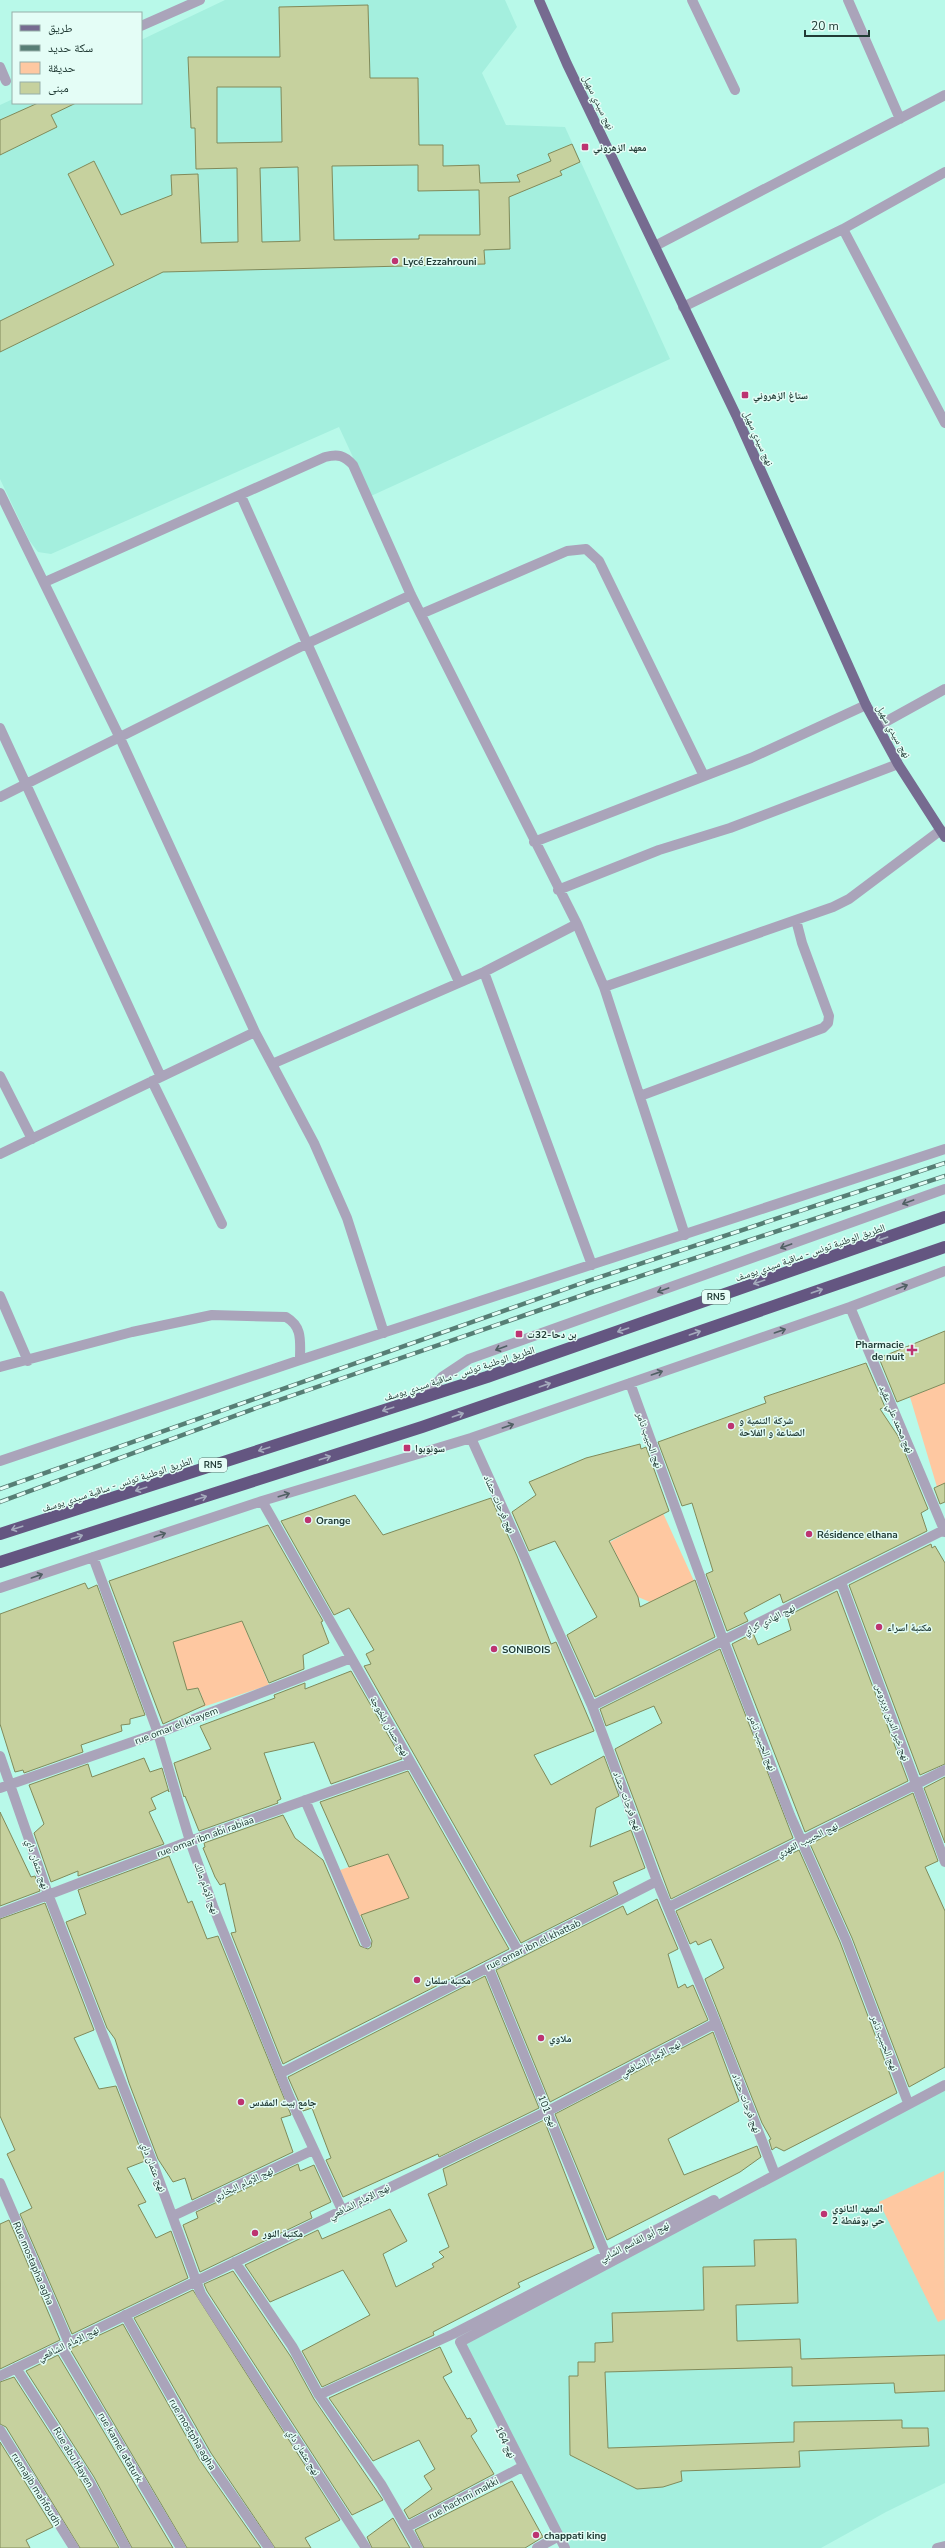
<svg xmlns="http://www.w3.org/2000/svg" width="945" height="2548" viewBox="0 0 945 2548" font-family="'Nunito Sans','Noto Naskh Arabic',sans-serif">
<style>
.built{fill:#a4efde}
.green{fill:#fec8a1}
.building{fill:#c6d19e;stroke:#808a5a;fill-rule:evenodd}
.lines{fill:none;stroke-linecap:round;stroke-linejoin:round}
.minor{stroke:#aaa4ba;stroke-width:10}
.major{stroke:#766b90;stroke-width:10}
.highway{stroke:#645681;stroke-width:12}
.rail-casing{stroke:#577e75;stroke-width:4.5}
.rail{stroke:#e4fdf6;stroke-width:3;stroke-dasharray:9;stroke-linecap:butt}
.oneway{stroke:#516064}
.oneway2{stroke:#a4aabc}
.poi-dot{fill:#bd3471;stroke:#e4fdf6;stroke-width:1.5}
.labels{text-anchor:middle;stroke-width:3;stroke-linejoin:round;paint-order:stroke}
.shield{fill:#e4fdf6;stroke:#5c756f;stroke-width:1}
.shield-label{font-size:9px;font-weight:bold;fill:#213b35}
.street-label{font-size:10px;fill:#213b35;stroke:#e4fdf6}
.poi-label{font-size:10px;font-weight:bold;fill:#213b35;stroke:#e4fdf6;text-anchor:start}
</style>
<rect width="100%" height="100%" fill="#b8f9e9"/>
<!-- built -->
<path class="built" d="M 225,0 L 505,0 L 517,27 L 482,73 L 506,125 L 565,127 L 670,359 L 371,496 L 339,427 L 51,554 L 38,552 L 29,540 L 0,479 L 0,105 L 13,99 L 13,103 L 141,103 L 141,40 Z
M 945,2085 L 945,2483 L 886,2512 L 821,2548 L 565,2548 L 460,2342 Z"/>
<!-- green -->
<path class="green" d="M 945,1383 L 945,1483 L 937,1487 L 910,1397 Z
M 663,1513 L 694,1581 L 650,1602 L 638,1597 L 610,1542 Z
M 242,1621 L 269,1685 L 194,1710 L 193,1702 L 202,1696 L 198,1688 L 185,1690 L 173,1642 Z
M 388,1854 L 409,1898 L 360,1916 L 340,1870 Z
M 944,2171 L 945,2319 L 938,2322 L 879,2202 Z"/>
<!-- building -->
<path class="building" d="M 368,5 L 370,78 L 418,78 L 419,145 L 443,145 L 443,166 L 479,165 L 480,183 L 520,182 L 517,175 L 551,161 L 548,154 L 572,144 L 580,162 L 560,171 L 562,175 L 509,197 L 510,249 L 484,250 L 485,264 L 163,272 L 0,352 L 0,321 L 114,265 L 68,174 L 94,161 L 121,215 L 172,195 L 171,175 L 198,174 L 201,243 L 238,242 L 237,168 L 196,169 L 195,128 L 191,128 L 188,57 L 280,57 L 279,7 ZM 217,87 L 281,87 L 282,142 L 217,143 ZM 418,165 L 418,191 L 479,190 L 480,235 L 419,235 L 419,239 L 334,240 L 332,166 ZM 298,167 L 300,241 L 262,242 L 260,168 Z
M 38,103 L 76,103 L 51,115 L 57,127 L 0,155 L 0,120 Z
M 945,1331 L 945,1383 L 897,1402 L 879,1358 Z
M 866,1363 L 885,1407 L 880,1409 L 898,1436 L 928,1509 L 921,1513 L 927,1531 L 783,1603 L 780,1594 L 744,1613 L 748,1621 L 727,1631 L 706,1574 L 713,1571 L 692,1503 L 682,1506 L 658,1442 L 766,1403 L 764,1397 Z
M 640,1444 L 641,1449 L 646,1447 L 669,1511 L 609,1541 L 638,1597 L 640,1607 L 695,1580 L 715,1637 L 595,1697 L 567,1635 L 597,1617 L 555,1541 L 529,1551 L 512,1512 L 536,1495 L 529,1482 L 586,1458 Z
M 945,1483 L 945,1502 L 940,1504 L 934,1488 Z
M 355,1495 L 383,1535 L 491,1498 L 517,1556 L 551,1644 L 556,1642 L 594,1731 L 534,1755 L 551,1785 L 604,1756 L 619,1796 L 596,1808 L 590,1847 L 631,1830 L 645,1868 L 613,1882 L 618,1894 L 521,1943 L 364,1666 L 371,1664 L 366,1654 L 374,1650 L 349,1608 L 334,1615 L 281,1521 Z
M 268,1525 L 323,1621 L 321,1622 L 329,1643 L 303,1655 L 304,1669 L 269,1683 L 242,1621 L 173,1642 L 187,1690 L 198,1688 L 205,1705 L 163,1724 L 109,1581 Z
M 931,1544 L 932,1548 L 935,1546 L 945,1563 L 945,1764 L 920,1775 L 849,1585 Z
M 85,1583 L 88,1589 L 97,1585 L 145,1715 L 130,1719 L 130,1724 L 121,1725 L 122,1731 L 81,1745 L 83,1752 L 24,1773 L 23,1770 L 15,1772 L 0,1724 L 0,1614 Z
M 837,1591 L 908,1781 L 805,1832 L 732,1644 L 753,1633 L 758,1645 L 791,1630 L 787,1616 Z
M 720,1649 L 793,1838 L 671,1899 L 615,1749 L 662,1723 L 654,1706 L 606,1726 L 600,1709 Z
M 351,1671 L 402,1759 L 331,1784 L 314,1742 L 264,1753 L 281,1799 L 277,1801 L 278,1803 L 199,1831 L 185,1796 L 184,1797 L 174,1763 L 211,1749 L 200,1726 L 275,1698 L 274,1695 L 305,1683 L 305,1689 Z
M 144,1758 L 150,1772 L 162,1768 L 169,1792 L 168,1790 L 151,1798 L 156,1809 L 149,1812 L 164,1844 L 78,1876 L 78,1871 L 51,1882 L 34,1833 L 44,1824 L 29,1785 L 88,1764 L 92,1777 Z
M 408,1771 L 509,1949 L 283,2064 L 231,1933 L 236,1932 L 225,1883 L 220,1885 L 215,1877 L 203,1848 L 205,1847 L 204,1843 L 283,1815 L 295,1838 L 323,1860 L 360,1946 L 368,1949 L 371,1947 L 372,1941 L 361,1915 L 409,1898 L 388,1854 L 349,1867 L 320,1802 Z
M 945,1777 L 945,1843 L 924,1788 Z
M 913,1793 L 938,1861 L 925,1867 L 945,1911 L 945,2067 L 909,2087 L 852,1938 L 810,1844 Z
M 0,1812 L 31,1877 L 35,1876 L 40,1891 L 0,1906 Z
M 799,1850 L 840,1942 L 897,2093 L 784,2151 L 776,2147 L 772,2150 L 769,2140 L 771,2139 L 762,2123 L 705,1979 L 724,1968 L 711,1939 L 698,1945 L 696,1941 L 690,1944 L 676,1911 Z
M 169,1856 L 188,1903 L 192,1901 L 207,1939 L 218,1936 L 291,2115 L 281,2118 L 293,2152 L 192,2200 L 185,2178 L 173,2182 L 158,2159 L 129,2083 L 115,2039 L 107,2028 L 66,1922 L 86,1914 L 78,1890 Z
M 657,1899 L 678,1949 L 668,1954 L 678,1988 L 685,1984 L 687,1988 L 693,1985 L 708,2020 L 550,2102 L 496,1970 L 623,1906 L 627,1915 Z
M 45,1903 L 94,2030 L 74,2038 L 99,2089 L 116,2086 L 145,2161 L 127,2168 L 146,2202 L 138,2205 L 156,2238 L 171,2231 L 188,2278 L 72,2334 L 20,2214 L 32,2208 L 7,2154 L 15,2150 L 0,2116 L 0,1919 Z
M 485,1976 L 539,2108 L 439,2157 L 438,2154 L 343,2197 L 326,2160 L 331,2158 L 312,2108 L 303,2111 L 288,2077 Z
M 713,2032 L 739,2101 L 668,2139 L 684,2175 L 757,2146 L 761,2157 L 740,2172 L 607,2240 L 555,2114 Z
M 544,2120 L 594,2248 L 518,2283 L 520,2287 L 433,2332 L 434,2335 L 322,2387 L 302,2351 L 370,2315 L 343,2270 L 270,2302 L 245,2265 L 318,2230 L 322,2239 L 390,2209 L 407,2241 L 383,2254 L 396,2287 L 434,2267 L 432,2264 L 444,2257 L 439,2252 L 449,2247 L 428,2194 L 447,2185 L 443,2169 Z
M 298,2164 L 300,2171 L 314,2165 L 331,2202 L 310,2212 L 312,2218 L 200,2272 L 183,2225 L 198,2218 L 196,2212 Z
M 9,2220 L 60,2340 L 0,2369 L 0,2224 Z
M 796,2239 L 798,2303 L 736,2305 L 737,2341 L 800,2339 L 801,2359 L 945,2355 L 945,2391 L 895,2393 L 894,2383 L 792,2386 L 792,2367 L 605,2372 L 608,2448 L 794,2442 L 794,2422 L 902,2420 L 902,2428 L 928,2428 L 929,2446 L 799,2451 L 800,2467 L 681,2471 L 682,2481 L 663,2487 L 637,2489 L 570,2455 L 569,2376 L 578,2376 L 578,2362 L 595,2362 L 595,2343 L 613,2342 L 612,2313 L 704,2310 L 703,2267 L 755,2266 L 754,2240 Z
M 233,2271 L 291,2357 L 314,2399 L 383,2500 L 352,2515 L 207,2291 L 204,2284 Z
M 193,2290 L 340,2520 L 305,2538 L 311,2548 L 275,2548 L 211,2453 L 134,2318 Z
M 123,2324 L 199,2459 L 261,2548 L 187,2548 L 70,2349 Z
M 440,2347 L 452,2372 L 443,2377 L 467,2419 L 470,2418 L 477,2431 L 471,2436 L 494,2474 L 409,2519 L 404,2510 L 432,2489 L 424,2476 L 435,2469 L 419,2440 L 373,2461 L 329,2398 Z
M 58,2355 L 173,2548 L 132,2548 L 94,2477 L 26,2371 Z
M 14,2377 L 83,2484 L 119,2548 L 80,2548 L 6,2427 L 0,2424 L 0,2382 Z
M 0,2442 L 53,2527 L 26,2540 L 30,2548 L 0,2548 Z
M 512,2481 L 543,2537 L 525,2548 L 424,2548 L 415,2530 Z
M 393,2518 L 410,2548 L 372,2548 L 367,2537 Z"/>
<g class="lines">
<!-- minor -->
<path class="minor" d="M 692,0 L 735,90
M 848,0 L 900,119
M 141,26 L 200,0
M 0,67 L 6,81
M 843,229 L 945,423
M 655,246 L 945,95
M 683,307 L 843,229 L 945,172
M 0,493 L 120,738 L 255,1032 L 314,1143 L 347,1218 L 384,1333
M 241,496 L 459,982
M 45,582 L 325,457 C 338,454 344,455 353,465 L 411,595 L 577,924 L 604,987 L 685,1235
M 421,614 L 567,551 L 586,549 L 599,561 L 704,776
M 878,726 L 945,689
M 0,728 L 161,1077
M 0,797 L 306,644 L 411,595
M 534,842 L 751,758 L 866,705
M 558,890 L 659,850 L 730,828 L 898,764
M 484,972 L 592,1265
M 604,987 L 833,907 L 849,899 L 941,830
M 272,1064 L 484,972 L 577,924
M 0,1076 L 32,1139
M 152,1081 L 222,1224
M 640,1096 L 823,1028 L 828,1023 L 829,1016 L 802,943 L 796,920
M 0,1154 L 255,1032
M 0,1296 L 28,1361
M 850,1307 L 945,1532
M 0,1367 L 132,1332 L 212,1315 L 286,1317 C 303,1327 300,1341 300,1360
M 630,1383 L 724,1642 L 790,1815 L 846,1940 L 907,2100
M 425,1397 L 442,1377 L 469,1359 L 945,1189
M 471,1438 L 592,1706 L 657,1881 L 716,2023 L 773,2169
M 0,1461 L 300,1360 L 945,1149
M 262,1501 L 518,1951
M 93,1557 L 158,1733 L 190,1841 L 213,1906 L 289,2096 L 342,2210
M 841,1582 L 945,1862
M 0,1588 L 262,1501 L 471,1438 L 850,1307 L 945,1271
M 592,1706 L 944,1530
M 0,1756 L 48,1894 L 152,2161 L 201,2294 L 366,2548
M 0,1788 L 158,1733 L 351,1658
M 305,1800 L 366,1943
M 669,1907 L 945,1770
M 0,1913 L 190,1841 L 411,1763
M 488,1967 L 606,2255
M 281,2073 L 657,1881
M 0,2183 L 69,2343
M 173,2216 L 313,2150
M 235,2262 L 292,2346 L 319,2395 L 381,2484 L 418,2548
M 125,2315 L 205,2456 L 269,2548
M 61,2347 L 181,2548
M 16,2368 L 89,2481 L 126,2548
M 0,2376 L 548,2111 L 716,2023
M 319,2395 L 453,2334 L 714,2200
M 0,2430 L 74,2548
M 407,2527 L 520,2468
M 537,2548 L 557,2537
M 565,2548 L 460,2342 L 945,2085
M 937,2548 L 945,2546"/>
<!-- major -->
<path class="major" d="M 539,0 L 567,64 L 736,415 L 866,705 L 898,764 L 945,837"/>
<!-- highway -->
<path class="highway" d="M 0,1534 L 487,1377 L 945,1217
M 0,1562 L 422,1427 L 945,1247"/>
<defs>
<path id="rail" d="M 0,1489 L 588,1281 L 945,1163
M 0,1502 L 256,1408 L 592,1292 L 945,1176"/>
</defs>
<!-- rail casing -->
<use href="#rail" class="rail-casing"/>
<!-- rail -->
<use href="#rail" class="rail"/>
</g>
<!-- one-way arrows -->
<defs><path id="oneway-shaft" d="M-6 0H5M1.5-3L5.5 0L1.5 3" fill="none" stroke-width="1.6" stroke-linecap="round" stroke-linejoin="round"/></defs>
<g class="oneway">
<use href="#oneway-shaft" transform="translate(908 1202) rotate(160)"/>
<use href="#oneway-shaft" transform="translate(786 1246) rotate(160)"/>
<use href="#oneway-shaft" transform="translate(902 1287) rotate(-21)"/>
<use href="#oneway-shaft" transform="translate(663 1290) rotate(160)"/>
<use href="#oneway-shaft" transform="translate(780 1331) rotate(-19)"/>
<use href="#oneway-shaft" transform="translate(501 1348) rotate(160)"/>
<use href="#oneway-shaft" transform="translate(657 1373) rotate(-19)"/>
<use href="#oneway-shaft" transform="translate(508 1426) rotate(-19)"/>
<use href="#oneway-shaft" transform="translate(284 1495) rotate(-17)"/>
<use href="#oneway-shaft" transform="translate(160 1535) rotate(-18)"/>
<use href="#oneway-shaft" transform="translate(37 1576) rotate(-19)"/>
</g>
<g class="oneway2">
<use href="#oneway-shaft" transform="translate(882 1239) rotate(161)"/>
<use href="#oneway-shaft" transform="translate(759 1282) rotate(161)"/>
<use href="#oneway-shaft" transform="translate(817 1291) rotate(-19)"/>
<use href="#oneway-shaft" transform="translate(623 1330) rotate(161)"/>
<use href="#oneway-shaft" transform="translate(695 1333) rotate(-19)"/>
<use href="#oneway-shaft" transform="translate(545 1385) rotate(-19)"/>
<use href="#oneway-shaft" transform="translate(388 1409) rotate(162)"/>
<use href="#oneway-shaft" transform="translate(458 1415) rotate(-19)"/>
<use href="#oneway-shaft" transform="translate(264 1449) rotate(162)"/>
<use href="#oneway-shaft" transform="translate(325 1458) rotate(-18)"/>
<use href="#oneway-shaft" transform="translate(141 1489) rotate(162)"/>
<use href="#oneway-shaft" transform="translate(201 1498) rotate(-18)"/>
<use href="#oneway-shaft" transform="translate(17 1528) rotate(162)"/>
<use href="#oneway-shaft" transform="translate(77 1537) rotate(-18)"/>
</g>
<!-- markers -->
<g class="poi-dot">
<rect x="581" y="143" width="8" height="8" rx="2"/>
<circle cx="395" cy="261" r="4"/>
<rect x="741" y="391" width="8" height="8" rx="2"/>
<rect x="515" y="1330" width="8" height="8" rx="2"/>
<path d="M910 1344h4v4h4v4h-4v4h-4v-4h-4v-4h4z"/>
<circle cx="731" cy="1426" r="4"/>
<rect x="403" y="1444" width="8" height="8" rx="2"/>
<circle cx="308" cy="1520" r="4"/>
<circle cx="809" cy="1534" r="4"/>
<circle cx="879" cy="1627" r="4"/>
<circle cx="494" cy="1649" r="4"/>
<circle cx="417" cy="1980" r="4"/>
<circle cx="541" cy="2038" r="4"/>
<circle cx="241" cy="2102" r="4"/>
<circle cx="824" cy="2214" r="4"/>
<circle cx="255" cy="2233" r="4"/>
<circle cx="536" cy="2535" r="4"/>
</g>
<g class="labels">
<!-- shield labels -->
<g class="shield">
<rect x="702" y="1290" width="28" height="14" rx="3"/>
<rect x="199" y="1458" width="28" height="14" rx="3"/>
</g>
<g class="shield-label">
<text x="716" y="1300">RN5</text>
<text x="213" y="1468">RN5</text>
</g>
<!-- street labels -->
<g class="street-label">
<text transform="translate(599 102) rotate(64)" y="4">نهج سيدي سهيل</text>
<text transform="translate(759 438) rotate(66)" y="4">نهج سيدي سهيل</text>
<text transform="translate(894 731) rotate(61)" y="4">نهج سيدي سهيل</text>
<text transform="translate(810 1252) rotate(-19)" y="4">الطريق الوطنية تونس - ساقية سيدي يوسف</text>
<text transform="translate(459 1373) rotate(-18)" y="4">الطريق الوطنية تونس - ساقية سيدي يوسف</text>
<text transform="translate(897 1419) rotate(67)" y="4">نهج محمد علي عقيد</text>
<text transform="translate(650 1440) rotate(70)" y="4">نهج الحبيب ثامر</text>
<text transform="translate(117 1484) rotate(-18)" y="4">الطريق الوطنية تونس - ساقية سيدي يوسف</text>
<text transform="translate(500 1504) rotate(66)" y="4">نهج فرحات حشاد</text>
<text transform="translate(769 1619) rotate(-27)" y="4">نهج الهادي كراي</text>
<text transform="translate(893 1722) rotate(70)" y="4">نهج خير الدين بربروس</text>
<text transform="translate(176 1725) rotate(-21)" y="4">rue omar el khayem</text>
<text transform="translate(390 1726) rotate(60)" y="4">نهج حسان بلخوجة</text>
<text transform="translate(763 1743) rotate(69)" y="4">نهج الحبيب ثامر</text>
<text transform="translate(628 1801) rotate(69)" y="4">نهج فرحات حشاد</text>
<text transform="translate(205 1836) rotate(-20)" y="4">rue omar ibn abi rabiaa</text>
<text transform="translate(807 1839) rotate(-26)" y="4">نهج الحبيب الفهري</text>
<text transform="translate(38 1864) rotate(71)" y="4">نهج عثمان داي</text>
<text transform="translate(207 1888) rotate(70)" y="4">نهج الإمام مالك</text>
<text transform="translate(533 1944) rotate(-26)" y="4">rue omar ibn el khattab</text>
<text transform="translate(885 2043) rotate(69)" y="4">نهج الحبيب ثامر</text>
<text transform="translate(650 2058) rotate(-28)" y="4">نهج الإمام الشافعي</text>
<text transform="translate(747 2103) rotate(69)" y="4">نهج فرحات حشاد</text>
<text transform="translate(548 2111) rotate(68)" y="4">نهج 101</text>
<text transform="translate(154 2167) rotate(69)" y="4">نهج عثمان داي</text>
<text transform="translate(243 2183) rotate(-25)" y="4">نهج الإمام البخاري</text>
<text transform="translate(359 2201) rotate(-27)" y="4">نهج الإمام الشافعي</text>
<text transform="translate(634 2241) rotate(-27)" y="4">نهج أبو القاسم الشابي</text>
<text transform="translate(34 2263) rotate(67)" y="4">Rue mostapha agha</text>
<text transform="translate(68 2343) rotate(-26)" y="4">نهج الإمام الشافعي</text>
<text transform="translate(193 2434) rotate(59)" y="4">rue mostpha agha</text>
<text transform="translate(506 2442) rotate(64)" y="4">نهج 164</text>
<text transform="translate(121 2447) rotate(60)" y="4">rue kamel ataturk</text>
<text transform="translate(304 2452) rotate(58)" y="4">نهج عثمان داي</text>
<text transform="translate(74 2457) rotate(59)" y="4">Rue abu Hayen</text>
<text transform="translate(37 2489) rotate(58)" y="4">ruenajib mahfoudh</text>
<text transform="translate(463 2498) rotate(-28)" y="4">rue hachmi makki</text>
</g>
<!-- poi labels -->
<g class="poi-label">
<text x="593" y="151">معهد الزهروني</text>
<text x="403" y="265">Lycé Ezzahrouni</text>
<text x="753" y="399">ستاغ الزهروني</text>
<text x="527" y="1338">بن دحا-32ت</text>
<text x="904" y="1348" text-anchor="end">Pharmacie<tspan x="904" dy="12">de nuit</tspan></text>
<text x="739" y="1424">شركة التنمية و<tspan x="739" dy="12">الصناعة و الفلاحة</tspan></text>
<text x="415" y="1452">سونوبوا</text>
<text x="316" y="1524">Orange</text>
<text x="817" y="1538">Résidence elhana</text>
<text x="887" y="1631">مكتبة اسراء</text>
<text x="502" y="1653">SONIBOIS</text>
<text x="425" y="1984">مكتبة سلمان</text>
<text x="549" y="2042">ملاوي</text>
<text x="249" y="2106">جامع بيت المقدس</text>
<text x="832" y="2212">المعهد الثانوي<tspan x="832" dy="12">حي بوقفطة 2</tspan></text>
<text x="263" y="2237">مكتبة النور</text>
<text x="544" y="2539">chappati king</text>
</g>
</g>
<!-- legend -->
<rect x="12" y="12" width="130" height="92" fill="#e4fdf6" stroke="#96afa9"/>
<rect x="20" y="25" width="20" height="6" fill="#766b90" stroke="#96afa9"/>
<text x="48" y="32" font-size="12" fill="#213b35">طريق</text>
<rect x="20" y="45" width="20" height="6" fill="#577e75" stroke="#96afa9"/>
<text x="48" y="52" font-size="12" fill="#213b35">سكة حديد</text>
<rect x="20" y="62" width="20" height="12" fill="#fec8a1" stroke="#96afa9"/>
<text x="48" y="72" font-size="12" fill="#213b35">حديقة</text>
<rect x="20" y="82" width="20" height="12" fill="#c6d19e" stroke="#96afa9"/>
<text x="48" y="92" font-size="12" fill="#213b35">مبنى</text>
<!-- scale -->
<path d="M805 30v6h64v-6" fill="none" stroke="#213b35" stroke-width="2"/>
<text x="811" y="30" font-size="12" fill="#213b35" stroke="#e4fdf6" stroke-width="3" paint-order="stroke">20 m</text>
</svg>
